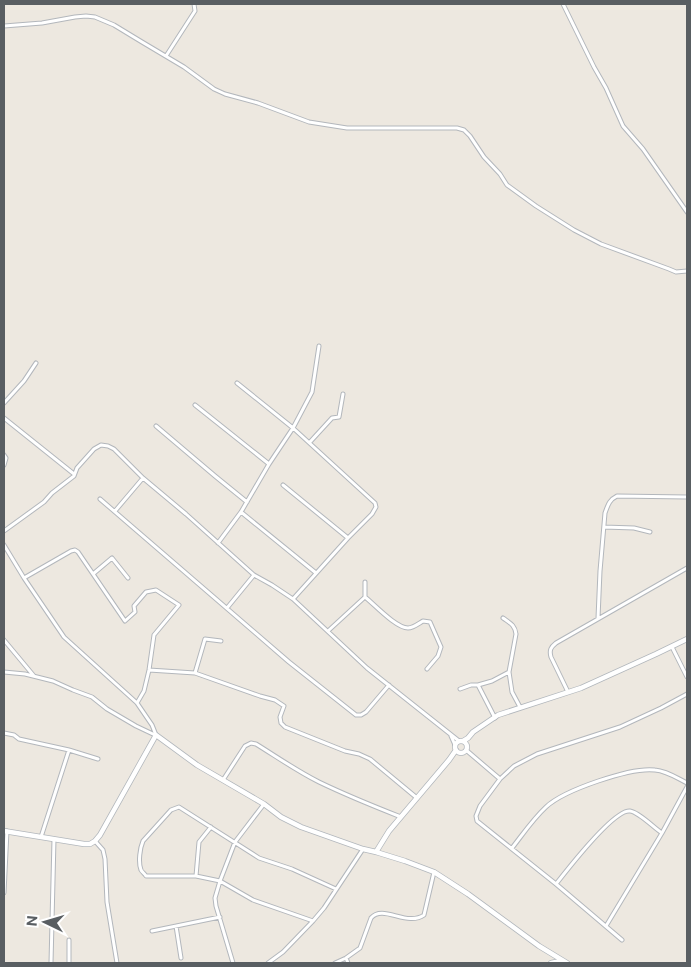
<svg xmlns="http://www.w3.org/2000/svg" width="691" height="967" viewBox="0 0 691 967" font-family="'Public Sans',sans-serif">
<style>
.lines{fill:none;stroke-linecap:round;stroke-linejoin:round}
.street-casing{stroke:#b3b7bc;stroke-width:5}
.secondary-casing{stroke:#b2b7bc;stroke-width:6}
.street{stroke:#fff;stroke-width:3}
.secondary{stroke:#fff;stroke-width:4.5}
</style>
<rect width="100%" height="100%" fill="#ede8e0"/>
<g class="lines">
<defs>
<path id="street" d="M 563,4 L 594,67 L 606,88 L 623,126 L 643,149 L 687,212
M 4,26 L 42,23 L 75,17 L 86,16 L 95,17 L 114,25 L 142,42 L 184,67 L 214,89 L 225,94 L 258,103 L 309,122 L 347,128 L 457,128 L 464,130 L 470,136 L 484,157 L 500,174 L 507,185 L 536,206 L 574,230 L 601,244 L 669,269 L 676,272 L 687,271
M 166,56 L 195,11 L 194,4
M 237,383 L 293,428 L 375,503 L 376,507 L 372,514 L 348,538 L 293,599
M 4,403 L 24,381 L 36,363
M 195,405 L 269,464
M 4,418 L 74,474
M 156,426 L 215,476 L 247,502
M 310,442 L 332,418 L 339,417 L 343,394
M 4,455 L 6,458 L 4,465
M 283,485 L 348,538
M 100,499 L 289,662 L 356,715 L 361,715 L 366,712 L 389,685
M 115,511 L 143,478
M 241,512 L 316,573
M 604,527 L 634,528 L 650,532
M 4,531 L 44,502 L 52,493 L 74,476 L 77,468 L 94,449 L 101,445 L 108,446 L 114,449 L 143,478 L 186,514 L 254,575 L 272,585 L 293,599 L 367,668 L 459,741
M 218,543 L 241,512 L 269,464 L 293,428 L 312,392 L 319,346
M 4,545 L 24,578 L 64,637 L 137,703 L 152,725 L 156,735
M 93,574 L 112,558 L 128,578
M 24,578 L 71,551 L 75,550 L 78,552 L 125,621 L 135,612 L 134,606 L 146,592 L 156,590 L 179,605 L 154,635 L 149,670 L 144,691 L 137,703
M 365,597 C 375,605 396,628 408,628 C 413,628 418,624 423,621 L 430,622 L 441,647 L 438,656 L 427,669
M 227,608 L 254,575
M 503,618 C 510,623 515,625 516,634 L 509,672 L 512,692 L 520,707
M 598,618 L 600,571 L 605,513 C 608,505 609,500 617,496 L 687,497
M 328,631 L 365,597 L 365,582
M 4,640 L 34,676
M 672,647 L 687,677
M 149,670 L 195,673 L 260,696 L 275,700 L 284,706 L 280,717 L 281,723 L 285,727 L 345,751 L 359,754 L 370,759 L 417,798
M 4,672 L 25,674 L 53,681 L 73,690 L 92,697 L 107,709 L 136,726 L 155,735
M 195,673 L 205,639 L 221,641
M 478,685 L 495,718
M 460,689 L 471,685 L 478,685 L 492,681 L 509,672
M 568,692 L 551,657 C 549,650 551,647 556,643 L 687,568
M 4,733 L 14,735 L 19,739 L 69,750 L 98,759
M 451,736 L 455,745
M 466,750 L 500,779
M 223,780 L 245,746 L 251,743 L 256,744 C 277,757 297,771 319,782 C 346,795 373,806 401,817
M 41,837 L 69,750
M 95,841 L 103,850 L 105,859 L 107,902 L 117,963
M 512,848 C 523,834 533,819 546,807 C 564,790 631,767 655,770 C 667,771 677,778 687,783
M 196,876 L 199,842 L 211,827
M 556,884 C 567,870 614,809 630,811 C 639,812 654,828 662,833
M 4,893 L 7,831
M 313,921 L 253,900 L 220,881 L 196,876 L 146,876 C 145,874 142,872 141,870 C 138,862 140,848 143,841 L 171,810 L 179,807 L 259,858 L 292,869 L 336,889
M 176,926 L 181,958
M 606,926 L 662,833 L 687,787
M 152,931 L 220,917
M 69,940 L 69,963
M 622,940 L 556,884 L 477,821 L 476,816 L 480,806 L 500,779 L 514,766 L 537,754 L 620,727 L 661,708 L 687,694
M 346,958 L 348,963
M 51,963 L 54,839
M 233,963 L 216,906 L 215,898 L 220,881 L 235,842 L 264,804
M 268,963 L 283,952 L 313,921 L 324,908 L 363,849
M 335,963 L 346,958 L 360,948 L 371,918 C 383,904 407,927 424,915 L 434,872"/>
<path id="secondary" d="M455 747a6 6 0 1 1 12 0a6 6 0 1 1-12 0Z
M 463,741 L 468,738 L 473,732 L 498,715 L 581,688 L 656,654 L 687,639
M 4,831 L 84,844 L 90,844 L 95,841 L 100,835 L 156,735 L 197,765 L 264,804 L 281,817 L 301,827 L 363,849 L 376,852 L 405,861 L 434,872 L 468,894 L 539,946 L 567,963
M 376,852 L 389,831 L 449,760 L 456,750
M 551,963 L 561,961"/>
</defs>
<!-- street casing -->
<use href="#street" class="street-casing"/>
<!-- secondary casing -->
<use href="#secondary" class="secondary-casing"/>
<!-- street -->
<use href="#street" class="street"/>
<!-- secondary -->
<use href="#secondary" class="secondary"/>
</g>
<!-- border -->
<rect width="691" height="967" fill="none" stroke="#595e62" stroke-width="10"/>
<!-- north arrow -->
<g transform="translate(45 922) rotate(275)" stroke="#ffffff" stroke-width="4" paint-order="stroke">
<path d="M0-4L9 19L0 12L-9 19Z" fill="#595e62"/>
<text y="-8" font-size="14" font-weight="bold" text-anchor="middle" fill="#595e62">N</text>
</g>
</svg>
